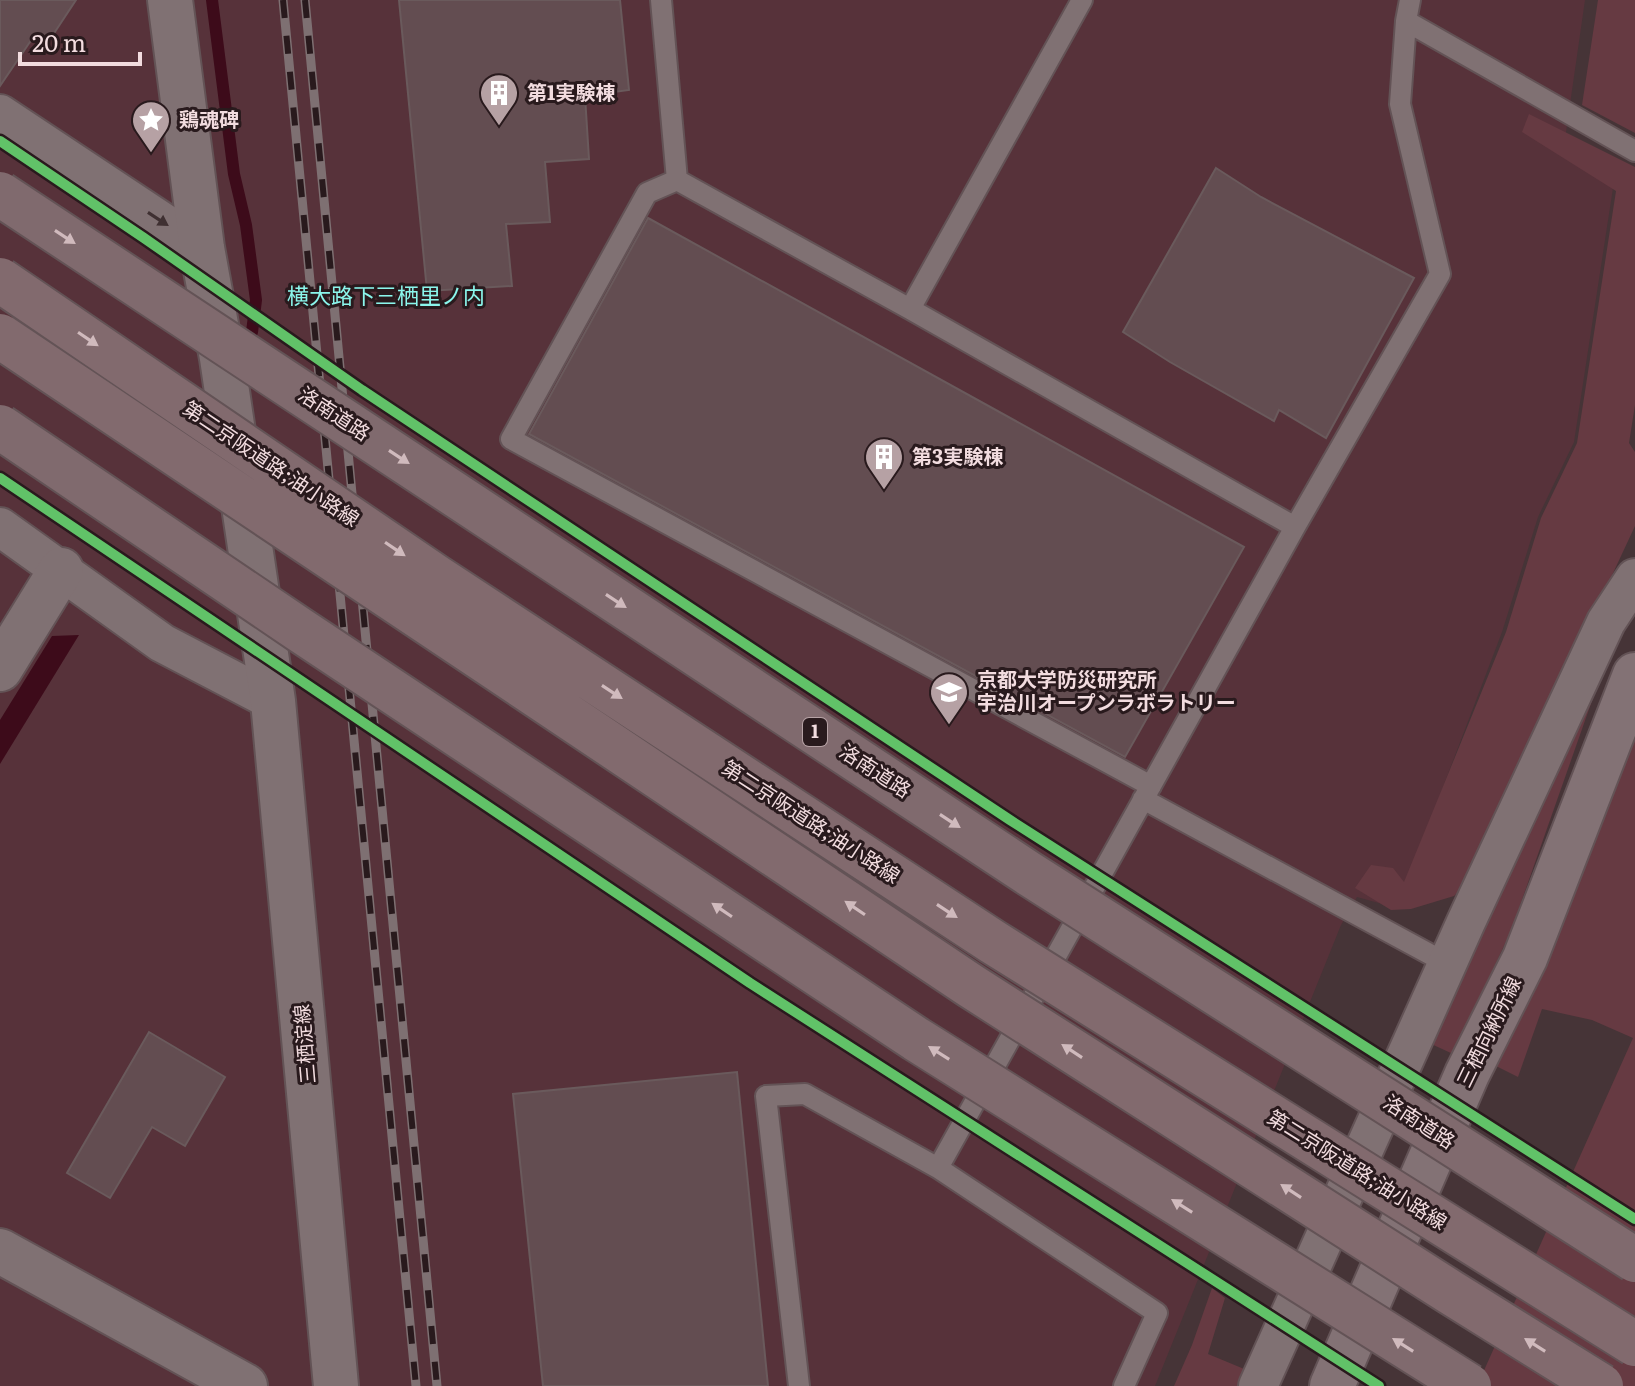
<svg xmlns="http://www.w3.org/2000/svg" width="1635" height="1386" viewBox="0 0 1635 1386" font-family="Literata,'Noto Sans JP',serif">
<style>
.built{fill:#57323a}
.green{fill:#663a42}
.water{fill:#3d0b1a}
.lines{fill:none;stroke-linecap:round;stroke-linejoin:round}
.stream{stroke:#3d0b1a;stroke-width:12}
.building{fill:#634d51;stroke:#6a5a5c;stroke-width:2}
.service-casing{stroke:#635356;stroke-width:24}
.minor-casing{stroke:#635356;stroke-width:42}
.tertiary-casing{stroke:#635356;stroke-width:48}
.secondary-casing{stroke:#635356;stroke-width:48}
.service{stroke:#807173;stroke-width:20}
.minor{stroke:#807173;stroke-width:38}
.tertiary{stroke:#807173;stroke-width:44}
.secondary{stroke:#837275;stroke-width:44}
.rail-casing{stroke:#7e7072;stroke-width:9}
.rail{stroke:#291a1d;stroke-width:6;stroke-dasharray:18;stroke-linecap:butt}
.trunk-bridge-casing{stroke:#635356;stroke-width:48;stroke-linecap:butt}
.motorway-bridge-casing{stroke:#635356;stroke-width:48;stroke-linecap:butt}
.trunk-bridge{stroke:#806a6e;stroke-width:44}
.motorway-bridge{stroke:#826a6e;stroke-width:44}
.cycleway-casing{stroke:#291a1d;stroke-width:15}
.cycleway{stroke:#61c268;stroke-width:10}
.oneway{fill:#3f3032}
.oneway2{fill:#d0babd}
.labels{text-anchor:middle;stroke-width:6;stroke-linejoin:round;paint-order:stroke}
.shield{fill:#291a1d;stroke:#b6a2a5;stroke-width:2}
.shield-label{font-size:18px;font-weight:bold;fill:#f2dcdf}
.poi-label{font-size:20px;font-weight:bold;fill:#f2dcdf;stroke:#291a1d;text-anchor:start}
.street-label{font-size:20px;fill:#f2dcdf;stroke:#291a1d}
.neighbourhood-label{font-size:22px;fill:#8bf6ec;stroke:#291a1d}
</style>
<rect width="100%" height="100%" fill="#463437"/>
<!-- built -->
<path class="built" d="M 0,0 L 1585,0 L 1564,146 L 1613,188 L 1574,442 L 1538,517 L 1502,632 L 1397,908 L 1357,897 L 1341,925 L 1155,1386 L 0,1386 Z"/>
<!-- green -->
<path class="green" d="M 1598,0 L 1635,0 L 1635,133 L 1582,105 Z
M 1529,114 L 1635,167 L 1635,405 L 1629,443 L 1635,452 L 1635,526 L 1470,880 L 1454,896 L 1411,909 L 1391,910 L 1355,888 L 1371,865 L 1393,868 L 1404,882 L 1506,632 L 1541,518 L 1577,443 L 1616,191 L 1522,132 Z
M 1607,658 L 1511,931 L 1453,1054 L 1427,1042 Z
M 1635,696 L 1635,1386 L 1477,1386 L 1633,1038 L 1592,1020 L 1542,1009 L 1518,1077 L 1490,1063 Z
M 1212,1288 L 1225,1298 L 1208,1354 L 1249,1371 L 1243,1386 L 1174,1386 L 1192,1345 Z"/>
<!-- water -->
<path class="water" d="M 79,635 L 0,764 L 0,720 L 52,636 Z"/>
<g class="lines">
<!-- stream -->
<path class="stream" d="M 212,0 L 234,174 L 246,225 L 256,300 L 252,332"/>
</g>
<!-- building -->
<path class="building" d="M 0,0 L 76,0 L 47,44 L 34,36 L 0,86 Z
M 399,0 L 620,0 L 629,90 L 585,96 L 589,159 L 545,162 L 550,222 L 506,224 L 512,286 L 427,291 Z
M 1216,168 L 1261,197 L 1414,278 L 1326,438 L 1279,410 L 1274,421 L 1170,362 L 1123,332 Z
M 648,218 L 1244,547 L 1125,757 L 529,434 Z
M 149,1032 L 225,1077 L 185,1146 L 152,1127 L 110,1198 L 67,1173 Z
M 737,1072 L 768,1386 L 543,1386 L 513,1094 Z"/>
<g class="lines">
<defs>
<path id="service" d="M 661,0 L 677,180 L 910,309 L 1295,527
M 1406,21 L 1635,151
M 677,180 L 647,193 L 511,439 L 1151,786
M 910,309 L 1082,0
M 1143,799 L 1448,964
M 938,1168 L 1295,527 L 1440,274 L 1400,104 L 1406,21 L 1410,0
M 799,1386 L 766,1096 L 805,1094 L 938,1168 L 1157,1313 L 1124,1386"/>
<path id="minor" d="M 0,114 L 202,248
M 0,527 L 162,643 L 273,701
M 1258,1386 L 1466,922 L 1606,622 L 1635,578"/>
<path id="tertiary" d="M 170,0 L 202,248 L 222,358 L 273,701 L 336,1386
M 0,669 L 61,570
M 0,1251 L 245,1386"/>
<path id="secondary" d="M 1332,1386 L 1467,1074 L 1525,958 L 1635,675"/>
</defs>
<!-- service casing -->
<use href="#service" class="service-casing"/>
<!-- minor casing -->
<use href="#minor" class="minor-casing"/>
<!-- tertiary casing -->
<use href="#tertiary" class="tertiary-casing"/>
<!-- secondary casing -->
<use href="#secondary" class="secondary-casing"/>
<!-- service -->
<use href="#service" class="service"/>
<!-- minor -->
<use href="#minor" class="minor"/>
<!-- tertiary -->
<use href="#tertiary" class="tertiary"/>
<!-- secondary -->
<use href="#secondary" class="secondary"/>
<defs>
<path id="rail" d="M 283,0 L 416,1386
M 305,0 L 437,1386"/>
</defs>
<!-- rail casing -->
<use href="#rail" class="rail-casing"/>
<!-- rail -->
<use href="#rail" class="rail"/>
<defs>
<path id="trunk-bridge" d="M 0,194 L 1028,873 L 1635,1260
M 0,427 L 300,630 L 916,1039 L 1469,1386"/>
<path id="motorway-bridge" d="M 0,280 L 436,577 L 993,942 L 1635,1344
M 0,336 L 971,986 L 1450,1292 L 1601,1386"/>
</defs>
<!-- trunk-bridge casing -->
<use href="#trunk-bridge" class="trunk-bridge-casing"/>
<!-- motorway-bridge casing -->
<use href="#motorway-bridge" class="motorway-bridge-casing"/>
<!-- trunk-bridge -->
<use href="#trunk-bridge" class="trunk-bridge"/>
<!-- motorway-bridge -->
<use href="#motorway-bridge" class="motorway-bridge"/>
<defs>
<path id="cycleway" d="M 0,141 L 144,238 L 362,390 L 1010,820 L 1635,1219
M 0,478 L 750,983 L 1379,1386"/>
</defs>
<!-- cycleway casing -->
<use href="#cycleway" class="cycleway-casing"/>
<!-- cycleway -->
<use href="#cycleway" class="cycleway"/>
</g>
<!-- one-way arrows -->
<defs><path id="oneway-solid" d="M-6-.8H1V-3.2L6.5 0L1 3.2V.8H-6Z" transform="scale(2)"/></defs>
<use class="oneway" href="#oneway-solid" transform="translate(158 219) rotate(33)"/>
<g class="oneway2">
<use href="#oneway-solid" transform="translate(65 237) rotate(33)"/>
<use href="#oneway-solid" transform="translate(88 339) rotate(34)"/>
<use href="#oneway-solid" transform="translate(399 457) rotate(33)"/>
<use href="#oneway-solid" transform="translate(395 549) rotate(34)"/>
<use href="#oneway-solid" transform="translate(616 601) rotate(33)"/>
<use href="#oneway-solid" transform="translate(612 692) rotate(33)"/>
<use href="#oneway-solid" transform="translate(950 821) rotate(33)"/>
<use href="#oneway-solid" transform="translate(855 908) rotate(-146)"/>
<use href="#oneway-solid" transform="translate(722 910) rotate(-146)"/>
<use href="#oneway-solid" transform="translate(947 911) rotate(33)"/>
<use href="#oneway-solid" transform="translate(1072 1051) rotate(-147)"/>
<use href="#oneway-solid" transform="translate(939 1053) rotate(-148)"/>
<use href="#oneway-solid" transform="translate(1291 1191) rotate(-147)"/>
<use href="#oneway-solid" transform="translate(1182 1206) rotate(-148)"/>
<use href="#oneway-solid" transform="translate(1403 1345) rotate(-148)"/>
<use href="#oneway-solid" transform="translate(1535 1345) rotate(-148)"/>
</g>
<!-- icons -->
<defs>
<symbol id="building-pin" viewBox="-11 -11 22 30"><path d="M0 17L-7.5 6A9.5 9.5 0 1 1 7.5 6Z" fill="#b6a1a4" stroke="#291a1d"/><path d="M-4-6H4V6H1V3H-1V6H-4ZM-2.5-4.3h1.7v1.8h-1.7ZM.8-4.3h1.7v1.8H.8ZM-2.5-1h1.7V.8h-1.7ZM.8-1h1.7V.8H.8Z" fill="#fff"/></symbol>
<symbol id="sight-pin" viewBox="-11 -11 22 30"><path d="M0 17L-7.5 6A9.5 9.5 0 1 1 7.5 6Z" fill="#b6a1a4" stroke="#291a1d"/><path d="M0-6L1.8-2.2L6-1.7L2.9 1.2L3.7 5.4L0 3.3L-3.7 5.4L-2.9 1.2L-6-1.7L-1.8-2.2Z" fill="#fff"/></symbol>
<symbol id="university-pin" viewBox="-11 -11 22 30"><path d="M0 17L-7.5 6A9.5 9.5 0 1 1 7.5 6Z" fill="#b6a1a4" stroke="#291a1d"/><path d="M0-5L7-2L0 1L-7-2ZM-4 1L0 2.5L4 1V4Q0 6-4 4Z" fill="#fff"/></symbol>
</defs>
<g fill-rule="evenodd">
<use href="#building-pin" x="477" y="71" width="44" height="60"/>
<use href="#sight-pin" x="129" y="98" width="44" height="60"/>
<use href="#building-pin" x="862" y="435" width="44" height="60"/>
<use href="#university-pin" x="927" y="670" width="44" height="60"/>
</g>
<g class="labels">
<!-- shield labels -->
<rect class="shield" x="803" y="718" width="24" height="28" rx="6"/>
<g class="shield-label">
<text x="815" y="738">1</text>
</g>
<!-- poi labels -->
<g class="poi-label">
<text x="527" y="100">第1実験棟</text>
<text x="179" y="127">鶏魂碑</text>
<text x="912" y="464">第3実験棟</text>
<text x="977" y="687">京都大学防災研究所<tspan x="977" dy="23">宇治川オープンラボラトリー</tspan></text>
</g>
<!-- street labels -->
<g class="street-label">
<text transform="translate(334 414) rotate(33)" y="7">洛南道路</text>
<text transform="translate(271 464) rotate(34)" y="7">第二京阪道路;油小路線</text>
<text transform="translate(875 771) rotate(33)" y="7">洛南道路</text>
<text transform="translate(811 822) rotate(33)" y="7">第二京阪道路;油小路線</text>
<text transform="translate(1489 1032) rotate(-64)" y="7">三栖向納所線</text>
<text transform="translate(305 1044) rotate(-95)" y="7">三栖淀線</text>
<text transform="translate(1419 1122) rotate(33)" y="7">洛南道路</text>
<text transform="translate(1357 1170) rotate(32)" y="7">第二京阪道路;油小路線</text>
</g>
<!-- neighbourhood labels -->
<g class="neighbourhood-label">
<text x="386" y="304">横大路下三栖里ノ内</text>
</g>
</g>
<!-- scale -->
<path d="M20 52v12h120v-12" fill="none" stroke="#f2dcdf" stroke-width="4"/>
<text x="32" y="52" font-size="24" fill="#f2dcdf" stroke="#291a1d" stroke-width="6" paint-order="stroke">20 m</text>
</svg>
